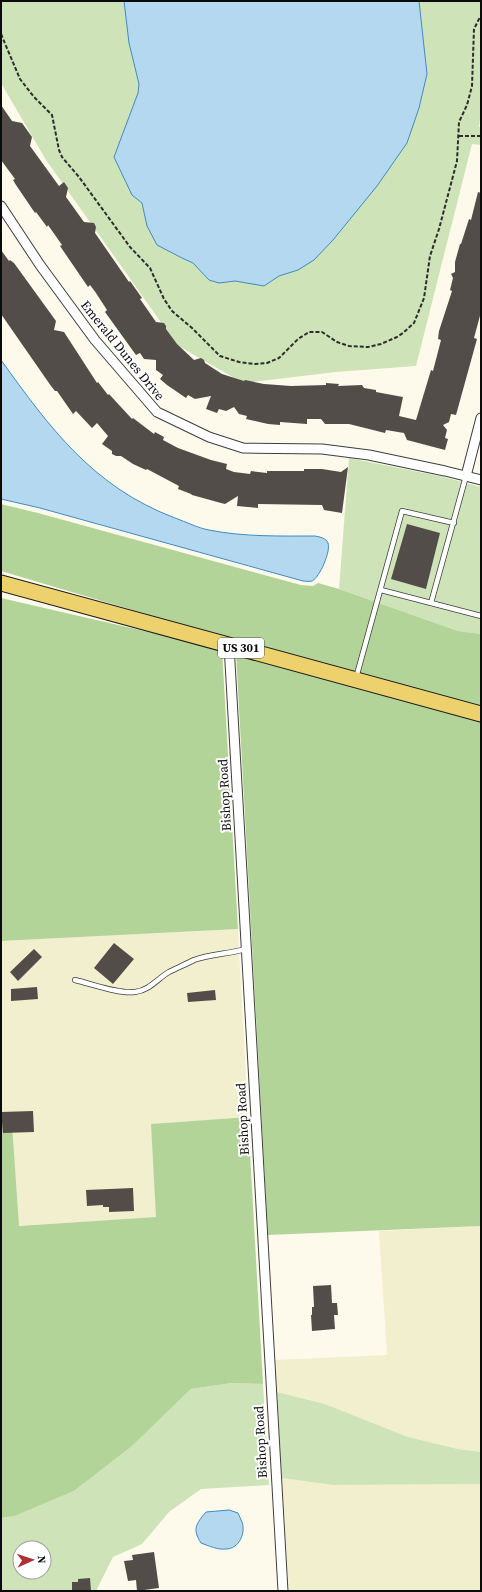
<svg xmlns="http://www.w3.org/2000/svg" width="482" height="1592" viewBox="0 0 482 1592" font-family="'Source Serif 4',serif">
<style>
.farmland{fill:#f1efce}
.green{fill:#cee4b8;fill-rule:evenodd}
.forest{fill:#b2d499}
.water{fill:#b4d8f0;stroke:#418ac1}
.building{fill:#534d49}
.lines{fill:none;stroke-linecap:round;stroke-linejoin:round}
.lane-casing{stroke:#3e3e3e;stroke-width:6}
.street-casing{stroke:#3e3e3e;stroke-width:11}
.primary-casing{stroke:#1c1c1c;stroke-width:17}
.path{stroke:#2d2d2d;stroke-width:2;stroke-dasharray:4 2;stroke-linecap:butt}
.lane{stroke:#fff;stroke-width:4.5}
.street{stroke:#fff;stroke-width:9}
.primary{stroke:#edd16c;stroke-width:15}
.labels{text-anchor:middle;stroke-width:4;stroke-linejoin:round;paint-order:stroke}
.shield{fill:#fff;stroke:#545454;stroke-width:1}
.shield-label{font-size:12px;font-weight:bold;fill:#0b0b0b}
.street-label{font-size:13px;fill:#0b0b0b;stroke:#fff}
</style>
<rect width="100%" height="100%" fill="#fdfaeb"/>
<!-- farmland -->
<path class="farmland" d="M 238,929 L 248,1117 L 151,1124 L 157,1217 L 18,1226 L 12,1125 L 1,1125 L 1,941 Z
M 481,1226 L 481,1452 L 458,1449 L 408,1437 L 325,1404 L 277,1392 L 275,1360 L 387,1355 L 379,1231 Z
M 282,1478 L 333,1485 L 481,1484 L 481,1591 L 289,1591 Z"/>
<!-- green -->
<path class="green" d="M 1,1 L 481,1 L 481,111 L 479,127 L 481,127 L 481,145 L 472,144 L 416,366 L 336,372 L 243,383 L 177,345 L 46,160 L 1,83 Z
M 349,458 L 444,477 L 481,487 L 481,634 L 458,631 L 339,589 Z
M 232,1383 L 263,1384 L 269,1485 L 201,1489 L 169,1512 L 142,1544 L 113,1557 L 96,1591 L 1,1591 L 1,1518 L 15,1516 L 74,1491 L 131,1447 L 191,1389 ZM 20,1548 L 44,1548 L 44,1572 L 20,1572 Z
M 277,1392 L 325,1404 L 408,1437 L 458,1449 L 481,1452 L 481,1484 L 333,1485 L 282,1478 Z"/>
<!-- forest -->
<path class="forest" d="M 1,504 L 38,513 L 301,585 L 313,586 L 318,583 L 339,589 L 458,631 L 481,634 L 481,707 L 235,641 L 235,639 L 230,639 L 1,571 Z
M 1,598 L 222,649 L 238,929 L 1,941 Z
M 236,653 L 481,720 L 481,1226 L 268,1235 Z
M 248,1117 L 263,1384 L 232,1383 L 191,1389 L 131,1447 L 74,1491 L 15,1516 L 1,1518 L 1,1125 L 12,1124 L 19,1226 L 156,1217 L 151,1124 Z"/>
<!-- water -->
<path class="water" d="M 124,1 L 419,1 L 427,74 L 419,108 L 407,143 L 377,186 L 333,240 L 314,260 L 298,270 L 279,276 L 264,286 L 235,281 L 219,283 L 209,280 L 193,263 L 182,258 L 157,245 L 147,226 L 142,203 L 132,195 L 114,157 L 138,93 L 139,84 L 129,43 Z
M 1,360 C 50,428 93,487 175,518 C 186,522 198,528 209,530 C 244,537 280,536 315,536 C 320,537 326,538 328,543 C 331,551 320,577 312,581 C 310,582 306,581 303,581 L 40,508 L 1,499 Z
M 229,1510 L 238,1513 C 239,1516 241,1519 242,1522 C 246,1533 239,1549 226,1549 C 218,1550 209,1546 201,1543 C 192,1529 196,1524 206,1512 Z"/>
<!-- building -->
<path class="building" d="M 1,105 L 12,121 L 22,123 L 32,137 L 30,146 L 59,186 L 64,182 L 68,188 L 66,197 L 84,222 L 94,223 L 96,227 L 95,233 L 129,282 L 130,281 L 142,298 L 140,299 L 156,322 L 164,323 L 166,326 L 166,329 L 177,344 L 194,360 L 201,358 L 204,360 L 205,363 L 222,374 L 244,381 L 245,380 L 264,384 L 291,386 L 326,385 L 326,383 L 339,384 L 338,386 L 362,385 L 364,388 L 376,390 L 376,392 L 403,397 L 399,416 L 416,420 L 431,370 L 433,371 L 441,340 L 438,339 L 439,331 L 452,291 L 450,290 L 453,278 L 451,274 L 455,272 L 455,262 L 460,244 L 461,244 L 469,219 L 471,220 L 478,192 L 481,193 L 481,312 L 474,338 L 477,339 L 456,415 L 451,414 L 449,422 L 443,425 L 447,430 L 445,438 L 448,439 L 445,450 L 407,440 L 404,433 L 386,430 L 385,433 L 349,424 L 325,424 L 321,419 L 307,419 L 307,424 L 280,422 L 280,425 L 268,424 L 246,419 L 247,416 L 239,414 L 234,407 L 226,411 L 219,409 L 217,413 L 206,409 L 211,396 L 195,399 L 188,395 L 186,398 L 167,385 L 160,379 L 163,375 L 156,370 L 156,360 L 144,359 L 140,353 L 136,355 L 105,312 L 107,310 L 96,293 L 90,285 L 88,287 L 60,246 L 62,245 L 48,225 L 47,227 L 36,212 L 35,213 L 16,185 L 13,180 L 15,179 L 1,160 Z
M 1,250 L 9,261 L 10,260 L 14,263 L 56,321 L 54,330 L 64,332 L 97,383 L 98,382 L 108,395 L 109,394 L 132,419 L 133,418 L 154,434 L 155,432 L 164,437 L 163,440 L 178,448 L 211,460 L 227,464 L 226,469 L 234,472 L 250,474 L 251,471 L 267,473 L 267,471 L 304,471 L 304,469 L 322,469 L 341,472 L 348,467 L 342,513 L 324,510 L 322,505 L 258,504 L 258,508 L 237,506 L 238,496 L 225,504 L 221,503 L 192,495 L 191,494 L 178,489 L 179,486 L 147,469 L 146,470 L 133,464 L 121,456 L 116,456 L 112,454 L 112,451 L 102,444 L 108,436 L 97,423 L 92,428 L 76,411 L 73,414 L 57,391 L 55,391 L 51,386 L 1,314 Z
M 407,524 L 440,533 L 426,589 L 391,579 Z
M 114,943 L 134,959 L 113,984 L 94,968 Z
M 34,949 L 42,957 L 18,981 L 10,972 Z
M 37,987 L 38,999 L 11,1001 L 11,989 Z
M 215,990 L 216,1000 L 188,1002 L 187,993 Z
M 33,1111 L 34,1132 L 3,1133 L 1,1112 Z
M 133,1188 L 134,1211 L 109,1212 L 109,1207 L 103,1207 L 103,1205 L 87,1206 L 86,1190 Z
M 331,1285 L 332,1303 L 337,1303 L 338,1315 L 334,1315 L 335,1329 L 312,1331 L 311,1315 L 312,1315 L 312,1307 L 314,1307 L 313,1286 Z
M 154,1552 L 159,1588 L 137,1591 L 136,1580 L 128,1581 L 124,1561 L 133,1560 L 132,1555 Z
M 90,1578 L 91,1591 L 72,1591 L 72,1582 L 78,1582 L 78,1579 Z"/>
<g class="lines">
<defs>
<path id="lane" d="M 381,590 L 481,616
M 431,603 L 466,476
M 356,678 L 402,511 L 454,523
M 75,980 C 92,984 119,994 135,992 C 150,990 157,979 169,972 C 177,968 186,964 194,960 C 211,954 229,954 245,949"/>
<path id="street" d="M 1,206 L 40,265 L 95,340 L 157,412 L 209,437 L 243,448 L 322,449 L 369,455 L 445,471 L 481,480
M 466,476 L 481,418
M 229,645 L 283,1591"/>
<path id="primary" d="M 1,583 L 481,714"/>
</defs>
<!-- lane casing -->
<use href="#lane" class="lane-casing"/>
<!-- street casing -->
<use href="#street" class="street-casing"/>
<!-- primary casing -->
<use href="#primary" class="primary-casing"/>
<!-- path -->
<path class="path" d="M 1,34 L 20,79 L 34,97 L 52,115 L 59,150 L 62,157 L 79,177 L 130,247 L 150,268 L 164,299 L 172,311 L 192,328 L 220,356 L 239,362 L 255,364 L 267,363 L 279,358 L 298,339 L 309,332 L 322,332 L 337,342 L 349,346 L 368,347 L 381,344 L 397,337 L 403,333 L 414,323 L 424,298 L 430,256 L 439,229 L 457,161 L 459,122 L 467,105 L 472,86 L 474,29 L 480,17
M 459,136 L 481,136"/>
<!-- lane -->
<use href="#lane" class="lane"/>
<!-- street -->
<use href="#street" class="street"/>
<!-- primary -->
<use href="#primary" class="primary"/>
</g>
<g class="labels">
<!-- shield labels -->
<rect class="shield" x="218" y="638" width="46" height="20" rx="3"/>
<g class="shield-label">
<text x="241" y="652">US 301</text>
</g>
<!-- street labels -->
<g class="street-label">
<text transform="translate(123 350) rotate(51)" y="5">Emerald Dunes Drive</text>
<text transform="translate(224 795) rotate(-93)" y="5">Bishop Road</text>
<text transform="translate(242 1119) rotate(-93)" y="5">Bishop Road</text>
<text transform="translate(260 1442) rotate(-93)" y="5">Bishop Road</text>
</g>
</g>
<!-- border -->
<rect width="482" height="1592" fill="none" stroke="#0b0b0b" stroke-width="4"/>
<!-- north arrow -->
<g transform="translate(32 1560) rotate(87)"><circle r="19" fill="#ffffff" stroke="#9d9d9d"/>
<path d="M0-3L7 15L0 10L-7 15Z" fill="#af3032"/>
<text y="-6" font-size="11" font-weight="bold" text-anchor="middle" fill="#0b0b0b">N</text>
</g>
</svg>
